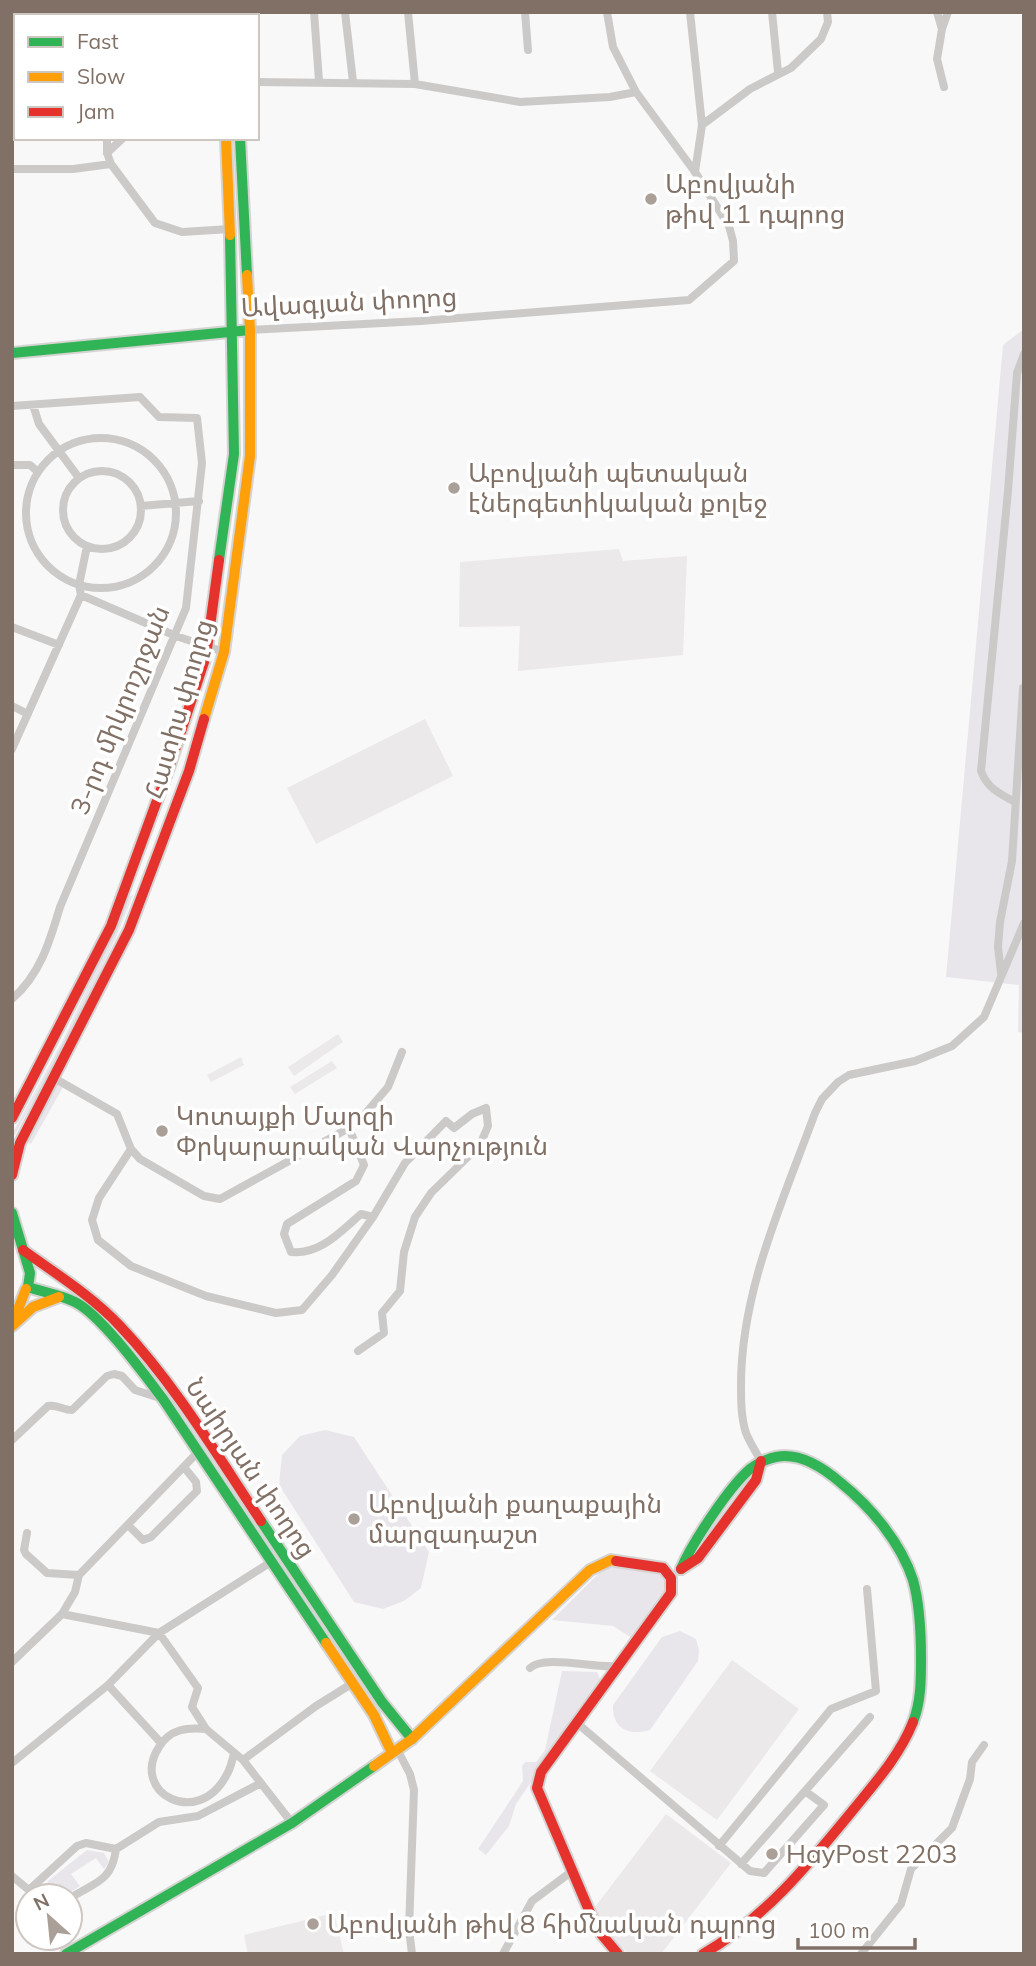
<svg xmlns="http://www.w3.org/2000/svg" width="1036" height="1966" viewBox="0 0 1036 1966" font-family="Mulish,'Noto Sans Armenian',sans-serif">
<style>
.built{fill:#ebe9e9}
.green{fill:#e9e6eb}
.lines{fill:none;stroke-linecap:round;stroke-linejoin:round}
.fast-casing{stroke:#d5d4d3;stroke-width:14}
.slow-casing{stroke:#d5d4d3;stroke-width:14}
.jam-casing{stroke:#d5d4d3;stroke-width:14}
.street{stroke:#cccac9;stroke-width:8}
.fast{stroke:#30b455;stroke-width:10}
.slow{stroke:#ff9f0a;stroke-width:10}
.jam{stroke:#e5322d;stroke-width:10}
.poi-dot{fill:#aba098;stroke:#fff;stroke-width:2.5}
.labels{text-anchor:middle;stroke-width:7;stroke-linejoin:round;paint-order:stroke}
.poi-label{font-size:26px;fill:#817065;stroke:#fff;text-anchor:start}
.street-label{font-size:26px;fill:#817065;stroke:#fff}
</style>
<rect width="100%" height="100%" fill="#f8f8f8"/>
<!-- built -->
<path class="built" d="M 619,549 L 623,561 L 687,556 L 683,655 L 518,671 L 520,626 L 459,627 L 460,562 Z
M 425,719 L 453,776 L 316,844 L 287,788 Z
M 338,1034 L 343,1042 L 294,1076 L 288,1067 Z
M 241,1057 L 244,1065 L 211,1082 L 207,1075 Z
M 332,1061 L 337,1068 L 295,1094 L 290,1087 Z
M 732,1660 L 799,1709 L 717,1820 L 650,1771 Z
M 666,1814 L 731,1863 L 661,1954 L 629,1954 L 604,1932 L 597,1918 L 595,1907 Z
M 334,1913 L 344,1954 L 248,1954 L 244,1935 Z"/>
<!-- green -->
<path class="green" d="M 1024,329 L 1024,1033 L 1018,1032 L 1019,985 L 946,977 L 1003,345 Z
M 133,895 L 115,940 L 68,1038 L 15,1135 L 12,1134 L 64,1038 L 130,896 Z
M 57,1083 L 63,1087 L 31,1144 L 25,1141 Z
M 96,1310 L 137,1354 L 172,1399 L 382,1711 L 379,1714 L 95,1312 Z
M 325,1430 L 354,1437 L 429,1552 L 421,1588 L 404,1601 L 383,1609 L 354,1602 L 279,1485 L 282,1455 L 300,1436 Z
M 611,1567 L 658,1573 L 667,1581 L 667,1590 L 632,1638 L 613,1626 L 552,1620 L 599,1573 Z
M 680,1631 L 696,1639 L 699,1650 L 698,1661 L 650,1730 C 629,1736 612,1729 613,1705 L 662,1637 Z
M 562,1671 L 597,1672 L 601,1681 L 516,1804 L 509,1826 L 486,1855 L 478,1849 L 523,1781 L 522,1766 L 525,1762 L 536,1762 L 545,1750 Z
M 87,1850 L 104,1853 L 109,1862 L 104,1869 L 96,1858 L 71,1874 L 80,1886 L 65,1896 L 48,1896 L 45,1890 L 48,1881 Z"/>
<g class="lines">
<defs>
<path id="fast" d="M 240,138 L 247,275
M 12,353 L 250,330
M 219,560 L 234,454 L 230,235
M 12,1213 L 30,1273 L 28,1287
M 28,1287 C 43,1292 61,1295 75,1302 C 101,1315 144,1374 163,1399 L 326,1643
M 261,1521 L 382,1702 L 412,1739
M 681,1569 C 692,1543 729,1487 750,1469 C 759,1462 773,1456 785,1456 C 805,1456 826,1470 841,1483 C 871,1507 901,1543 913,1580 C 920,1605 921,1633 921,1659 C 921,1680 921,1702 913,1722
M 66,1954 L 292,1823 L 374,1766"/>
<path id="slow" d="M 230,12 L 230,16
M 226,138 L 230,235
M 204,719 L 224,652 L 250,456 L 250,330 L 247,275
M 15,1317 L 26,1289
M 12,1326 L 33,1307 L 59,1297
M 326,1643 L 374,1715 L 392,1753
M 374,1766 L 412,1739 L 590,1570 L 611,1560 L 616,1561"/>
<path id="jam" d="M 215,12 L 215,16
M 12,1118 L 111,926 L 170,765 L 206,656 L 219,560
M 12,1175 L 20,1143 L 129,930 L 189,771 L 204,719
M 23,1250 C 56,1274 92,1296 120,1326 C 175,1384 217,1455 261,1521
M 616,1561 L 663,1568 L 671,1578 L 671,1593 L 541,1772 L 537,1788 L 597,1929 L 618,1954
M 681,1569 L 698,1558 L 756,1480 L 761,1461
M 703,1954 C 765,1918 808,1865 853,1810 C 875,1783 900,1755 913,1722"/>
</defs>
<!-- fast casing -->
<use href="#fast" class="fast-casing"/>
<!-- slow casing -->
<use href="#slow" class="slow-casing"/>
<!-- jam casing -->
<use href="#jam" class="jam-casing"/>
<!-- street -->
<path class="street" d="M 152,12 L 152,16
M 314,12 L 319,81
M 345,12 L 353,82
M 408,12 L 415,84
M 525,12 L 528,50
M 607,12 L 613,47 L 636,92
M 690,12 L 702,125 L 695,172
M 772,12 L 778,72
M 937,12 L 942,29 L 937,59 L 944,87
M 12,27 L 16,27
M 942,29 L 948,12
M 702,125 L 750,89 L 791,68 L 821,39 L 828,22 L 827,12
M 107,138 L 107,153 L 111,164
M 107,153 L 123,138
M 12,169 L 73,169 L 111,164 L 155,223 L 182,232 L 230,229
M 250,330 L 421,321 L 689,300 L 734,261 L 733,241 L 729,226 L 695,172 L 636,92 L 610,97 L 520,102 L 415,84 L 257,82
M 33,405 L 39,424 L 79,478
M 12,406 L 140,397 L 159,417 L 197,418 L 202,463 L 186,608 L 60,907 C 50,941 40,975 12,999
M26 513a75 75 0 1 1 150 0a75 75 0 1 1-150 0Z
M 12,465 L 30,465 L 37,471
M63 510a39 39 0 1 1 78 0a39 39 0 1 1-78 0Z
M 141,506 L 199,501
M 81,595 L 176,636 L 224,652
M 12,627 L 59,645
M 12,706 L 28,714
M 12,749 L 81,595 L 79,585 L 87,546
M 1015,802 C 1000,794 987,788 981,771 L 1008,491 L 1017,373 L 1024,354
M 1001,973 L 998,947 L 1000,922 L 1012,861 L 1023,688
M 54,1078 L 117,1114 L 131,1149 L 140,1159 L 204,1196 L 220,1199 L 349,1128 L 365,1114 L 388,1087 L 402,1052
M 349,1128 L 364,1165 L 356,1181 L 287,1224 L 284,1234 L 291,1252 C 320,1255 340,1232 361,1214 L 373,1217
M 131,1149 L 99,1198 L 92,1220 L 98,1240 L 131,1266 L 206,1296 L 276,1313 L 302,1310 L 332,1275 L 373,1217 L 405,1163 L 446,1121 L 454,1128 L 472,1114 L 486,1108 L 488,1126 L 480,1145 L 431,1193 L 415,1217 L 404,1252 L 400,1291 L 382,1313 L 384,1333 L 358,1351
M 12,1440 L 48,1406 C 56,1404 63,1410 72,1410 L 107,1376 L 114,1374 L 122,1376 L 135,1390 L 163,1399
M 761,1461 C 756,1452 750,1443 746,1433 C 741,1418 741,1400 741,1385 C 741,1290 783,1201 815,1113 L 822,1099 L 838,1082 L 849,1075 L 915,1061 L 952,1046 L 984,1017 L 1024,923
M 128,1525 L 143,1540 L 151,1537 L 197,1491 L 196,1482 L 184,1467
M 27,1533 L 24,1550 L 26,1554 L 47,1573 L 79,1575 L 197,1453
M 62,1614 L 75,1592 L 79,1575
M 12,1662 L 62,1614 L 159,1633 L 271,1562
M 530,1668 C 544,1654 596,1669 617,1666
M 108,1685 L 161,1743
M 577,1723 L 750,1871 L 764,1873 L 824,1805 L 805,1791
M 206,1729 C 187,1727 170,1729 159,1747 C 129,1793 199,1830 227,1774 C 231,1768 232,1760 234,1754
M 397,1749 L 410,1774 L 414,1790 L 409,1929 L 412,1954
M 243,1760 L 316,1706 L 353,1683
M 12,1763 L 108,1685 L 159,1633 L 198,1688 L 192,1707 L 206,1729 L 243,1760 L 292,1823
M 719,1846 L 831,1709 L 876,1691 L 867,1589
M 741,1864 L 870,1717
M 12,1876 L 36,1896
M 29,1890 L 77,1846 L 86,1843 L 116,1849
M 70,1898 C 96,1882 112,1881 116,1849 L 159,1822 L 198,1816 L 261,1783
M 503,1954 L 532,1901 L 571,1872
M 861,1954 L 901,1904 L 911,1869 L 952,1828 L 970,1779 L 972,1762 L 984,1745"/>
<!-- fast -->
<use href="#fast" class="fast"/>
<!-- slow -->
<use href="#slow" class="slow"/>
<!-- jam -->
<use href="#jam" class="jam"/>
</g>
<!-- markers -->
<g class="poi-dot">
<circle cx="651" cy="199" r="7"/>
<circle cx="454" cy="488" r="7"/>
<circle cx="162" cy="1131" r="7"/>
<circle cx="354" cy="1519" r="7"/>
<circle cx="772" cy="1854" r="7"/>
<circle cx="313" cy="1924" r="7"/>
</g>
<g class="labels">
<!-- poi labels -->
<g class="poi-label">
<text x="665" y="193">Աբովյանի<tspan x="665" dy="30">թիվ 11 դպրոց</tspan></text>
<text x="468" y="482">Աբովյանի պետական<tspan x="468" dy="30">էներգետիկական քոլեջ</tspan></text>
<text x="176" y="1125">Կոտայքի Մարզի<tspan x="176" dy="30">Փրկարարական Վարչություն</tspan></text>
<text x="368" y="1513">Աբովյանի քաղաքային<tspan x="368" dy="30">մարզադաշտ</tspan></text>
<text x="786" y="1863">HayPost 2203</text>
<text x="327" y="1933">Աբովյանի թիվ 8 հիմնական դպրոց</text>
</g>
<!-- street labels -->
<g class="street-label">
<text transform="translate(349 302) rotate(-3)" y="9">Ավագյան փողոց</text>
<text transform="translate(179 709) rotate(-74)" y="9">Հատիս փողոց</text>
<text transform="translate(120 710) rotate(-68)" y="9">3-րդ միկրոշրջան</text>
<text transform="translate(251 1468) rotate(56)" y="9">Նաիրյան փողոց</text>
</g>
</g>
<!-- border -->
<rect width="1036" height="1966" fill="none" stroke="#817065" stroke-width="28"/>
<!-- legend -->
<rect x="14" y="14" width="245" height="126" fill="#ffffff" stroke="#cdc6c1" stroke-width="2"/>
<rect x="28" y="37" width="35" height="10" fill="#30b455" stroke="#cdc6c1" stroke-width="2"/>
<text x="77" y="49" font-size="21" fill="#817065">Fast</text>
<rect x="28" y="72" width="35" height="10" fill="#ff9f0a" stroke="#cdc6c1" stroke-width="2"/>
<text x="77" y="84" font-size="21" fill="#817065">Slow</text>
<rect x="28" y="107" width="35" height="10" fill="#e5322d" stroke="#cdc6c1" stroke-width="2"/>
<text x="77" y="119" font-size="21" fill="#817065">Jam</text>
<!-- north arrow -->
<g transform="translate(49 1917) rotate(333)"><circle r="33" fill="#ffffff" stroke="#cdc6c1" stroke-width="2"/>
<path d="M0-5L12 26L0 18L-12 26Z" fill="#aba098"/>
<text y="-10" font-size="19" font-weight="bold" text-anchor="middle" fill="#817065">N</text>
</g>
<!-- scale -->
<path d="M798 1938v10h117v-10" fill="none" stroke="#817065" stroke-width="3.5"/>
<text x="808" y="1938" font-size="21" fill="#817065" stroke="#ffffff" stroke-width="5" paint-order="stroke">100 m</text>
</svg>
